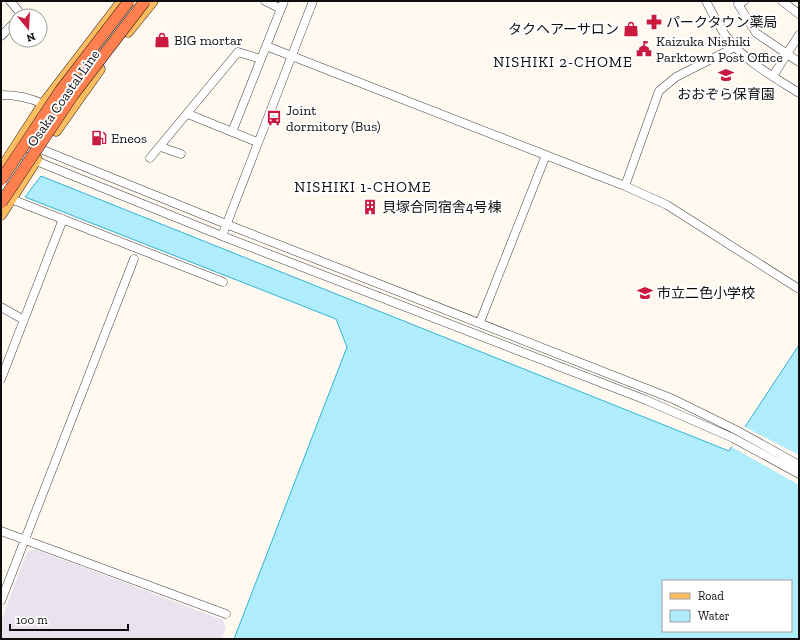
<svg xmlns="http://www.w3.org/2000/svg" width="800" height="640" viewBox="0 0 800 640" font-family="'Zilla Slab','Noto Sans JP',serif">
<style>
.industrial{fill:#eae2ee}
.water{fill:#afecfc;stroke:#2fb3d9;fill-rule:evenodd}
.pier{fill:#fff9f0}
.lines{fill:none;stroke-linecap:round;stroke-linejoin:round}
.minor-casing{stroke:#414141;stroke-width:9}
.major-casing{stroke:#1f1f1f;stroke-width:11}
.minor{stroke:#fff;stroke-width:8}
.major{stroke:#ffbd60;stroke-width:10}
.highway-bridge-casing{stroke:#1f1f1f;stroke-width:12;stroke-linecap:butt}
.highway-bridge{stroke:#ff804e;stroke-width:11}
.labels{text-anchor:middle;stroke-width:4;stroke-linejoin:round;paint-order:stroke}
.poi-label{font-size:14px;fill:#0e0e0e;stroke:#fff;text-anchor:start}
.street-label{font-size:14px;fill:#0e0e0e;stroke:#fff}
.neighbourhood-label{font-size:15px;letter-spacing:1px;fill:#0e0e0e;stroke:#fff}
</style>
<rect width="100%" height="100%" fill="#fff9f0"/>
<!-- industrial -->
<path class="industrial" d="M 35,549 L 223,620 L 226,629 L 222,639 L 1,639 L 1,621 L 27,552 Z"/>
<!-- water -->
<path class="water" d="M 41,176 L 729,451 L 799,345 L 799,639 L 234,639 L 347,347 L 336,319 L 25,197 ZM 663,581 L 791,581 L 791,631 L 663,631 Z"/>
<!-- pier -->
<path class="pier" d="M 743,426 L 799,455 L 799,485 L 730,446 Z"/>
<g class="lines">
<defs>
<path id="minor" d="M 10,1 L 22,15 L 21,16
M 265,1 L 281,9
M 706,1 C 712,13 718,25 726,36 C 744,61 774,77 799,93
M 744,1 L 738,4 L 756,33 L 799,62
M 782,1 L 799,14
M 1,36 L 16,21
M 266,46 L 625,186 L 667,205 L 799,289
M 773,76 L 799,35
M 1,95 C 17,95 29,97 43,104
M 188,114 L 257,142
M 232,132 L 284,1
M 22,139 L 43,150 L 226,224 L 673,399 L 738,431 L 799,465
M 161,147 L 181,154
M 14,152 L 222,236 L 646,400 L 733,438 L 799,474
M 150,158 L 238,52 L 261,59
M 625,186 L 659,91 L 676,77 L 735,47
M 11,199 L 223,282
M 222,236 L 313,1
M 1,307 L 24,320
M 480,322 L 546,155
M 1,379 L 63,219
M 1,531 L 226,614
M 1,601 L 134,259"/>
<path id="major" d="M 128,32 L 153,1
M 56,131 L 100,69
M 1,169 L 43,104 L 122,1
M 1,215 L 37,159"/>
</defs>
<!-- minor casing -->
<use href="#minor" class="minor-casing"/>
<!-- major casing -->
<use href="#major" class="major-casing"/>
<!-- minor -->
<use href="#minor" class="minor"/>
<!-- major -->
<use href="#major" class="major"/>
<defs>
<path id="highway-bridge" d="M 1,180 L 60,91 L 129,1
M 1,203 L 73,95 L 145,1"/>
</defs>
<!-- highway-bridge casing -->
<use href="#highway-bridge" class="highway-bridge-casing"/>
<!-- highway-bridge -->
<use href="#highway-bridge" class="highway-bridge"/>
</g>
<!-- icons -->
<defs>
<symbol id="pharmacy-bare" viewBox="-9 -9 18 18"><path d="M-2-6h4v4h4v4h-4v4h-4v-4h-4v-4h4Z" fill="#cb1940" stroke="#fff" stroke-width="2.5" paint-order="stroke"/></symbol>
<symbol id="shop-bare" viewBox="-9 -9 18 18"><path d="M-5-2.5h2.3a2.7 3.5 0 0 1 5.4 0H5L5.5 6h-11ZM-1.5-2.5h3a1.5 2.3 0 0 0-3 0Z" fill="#cb1940" stroke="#fff" stroke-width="2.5" paint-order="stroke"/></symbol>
<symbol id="civic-bare" viewBox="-9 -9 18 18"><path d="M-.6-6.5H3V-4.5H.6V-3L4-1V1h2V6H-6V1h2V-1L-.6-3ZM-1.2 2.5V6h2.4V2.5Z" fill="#cb1940" stroke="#fff" stroke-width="2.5" paint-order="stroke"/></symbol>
<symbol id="school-bare" viewBox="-9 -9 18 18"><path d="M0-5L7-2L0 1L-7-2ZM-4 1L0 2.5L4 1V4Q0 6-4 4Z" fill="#cb1940" stroke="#fff" stroke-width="2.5" paint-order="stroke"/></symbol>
<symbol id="bus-bare" viewBox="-9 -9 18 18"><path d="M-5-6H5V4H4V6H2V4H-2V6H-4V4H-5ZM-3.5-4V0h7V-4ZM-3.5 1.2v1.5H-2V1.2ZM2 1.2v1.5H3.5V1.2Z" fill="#cb1940" stroke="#fff" stroke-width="2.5" paint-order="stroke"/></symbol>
<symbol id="fuel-bare" viewBox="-9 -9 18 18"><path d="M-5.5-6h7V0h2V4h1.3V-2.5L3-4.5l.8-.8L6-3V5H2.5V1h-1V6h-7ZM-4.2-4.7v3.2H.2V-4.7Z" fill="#cb1940" stroke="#fff" stroke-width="2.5" paint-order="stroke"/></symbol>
<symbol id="building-bare" viewBox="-9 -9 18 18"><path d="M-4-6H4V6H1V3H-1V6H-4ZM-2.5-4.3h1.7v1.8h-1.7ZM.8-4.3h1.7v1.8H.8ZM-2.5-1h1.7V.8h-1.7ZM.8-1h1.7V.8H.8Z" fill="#cb1940" stroke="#fff" stroke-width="2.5" paint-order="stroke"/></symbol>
</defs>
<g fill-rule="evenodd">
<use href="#pharmacy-bare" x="643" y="11" width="22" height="22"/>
<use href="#shop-bare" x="620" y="18" width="22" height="22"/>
<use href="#shop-bare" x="151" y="29" width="22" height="22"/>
<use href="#civic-bare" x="633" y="38" width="22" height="22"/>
<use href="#school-bare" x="715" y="64" width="22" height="22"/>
<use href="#bus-bare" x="263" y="107" width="22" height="22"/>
<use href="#fuel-bare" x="88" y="127" width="22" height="22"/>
<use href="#building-bare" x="359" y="196" width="22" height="22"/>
<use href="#school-bare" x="634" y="282" width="22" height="22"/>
</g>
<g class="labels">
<!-- poi labels -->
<g class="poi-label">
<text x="666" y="27">パークタウン薬局</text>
<text x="619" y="34" text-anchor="end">タクヘアーサロン</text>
<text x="174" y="45">BIG mortar</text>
<text x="656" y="46">Kaizuka Nishiki<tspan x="656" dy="16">Parktown Post Office</tspan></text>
<text x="726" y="99" text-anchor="middle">おおぞら保育園</text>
<text x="286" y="115">Joint<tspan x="286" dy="16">dormitory (Bus)</tspan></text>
<text x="111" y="143">Eneos</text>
<text x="382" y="212">貝塚合同宿舎4号棟</text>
<text x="657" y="298">市立二色小学校</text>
</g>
<!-- street labels -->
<g class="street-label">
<text transform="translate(63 98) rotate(-55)" y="5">Osaka Coastal Line</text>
</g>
<!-- neighbourhood labels -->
<g class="neighbourhood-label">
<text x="563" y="67">NISHIKI 2-CHOME</text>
<text x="363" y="192">NISHIKI 1-CHOME</text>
</g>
</g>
<!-- border -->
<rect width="800" height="640" fill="none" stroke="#0e0e0e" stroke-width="4"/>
<!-- legend -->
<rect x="662" y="580" width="130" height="52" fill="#ffffff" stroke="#9f9f9f"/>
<rect x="670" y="593" width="20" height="6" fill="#ffbd60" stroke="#9f9f9f"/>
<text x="698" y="600" font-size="12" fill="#0e0e0e">Road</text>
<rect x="670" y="610" width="20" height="12" fill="#afecfc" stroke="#9f9f9f"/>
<text x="698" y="620" font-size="12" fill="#0e0e0e">Water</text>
<!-- north arrow -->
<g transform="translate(28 28) rotate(162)"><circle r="19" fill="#ffffff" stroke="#9f9f9f"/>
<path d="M0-3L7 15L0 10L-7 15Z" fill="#cb1940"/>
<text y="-6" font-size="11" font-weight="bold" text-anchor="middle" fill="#0e0e0e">N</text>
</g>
<!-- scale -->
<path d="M10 624v6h118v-6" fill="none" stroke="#0e0e0e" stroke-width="2"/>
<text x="16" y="624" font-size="12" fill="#0e0e0e" stroke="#ffffff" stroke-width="3" paint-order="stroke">100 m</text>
</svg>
